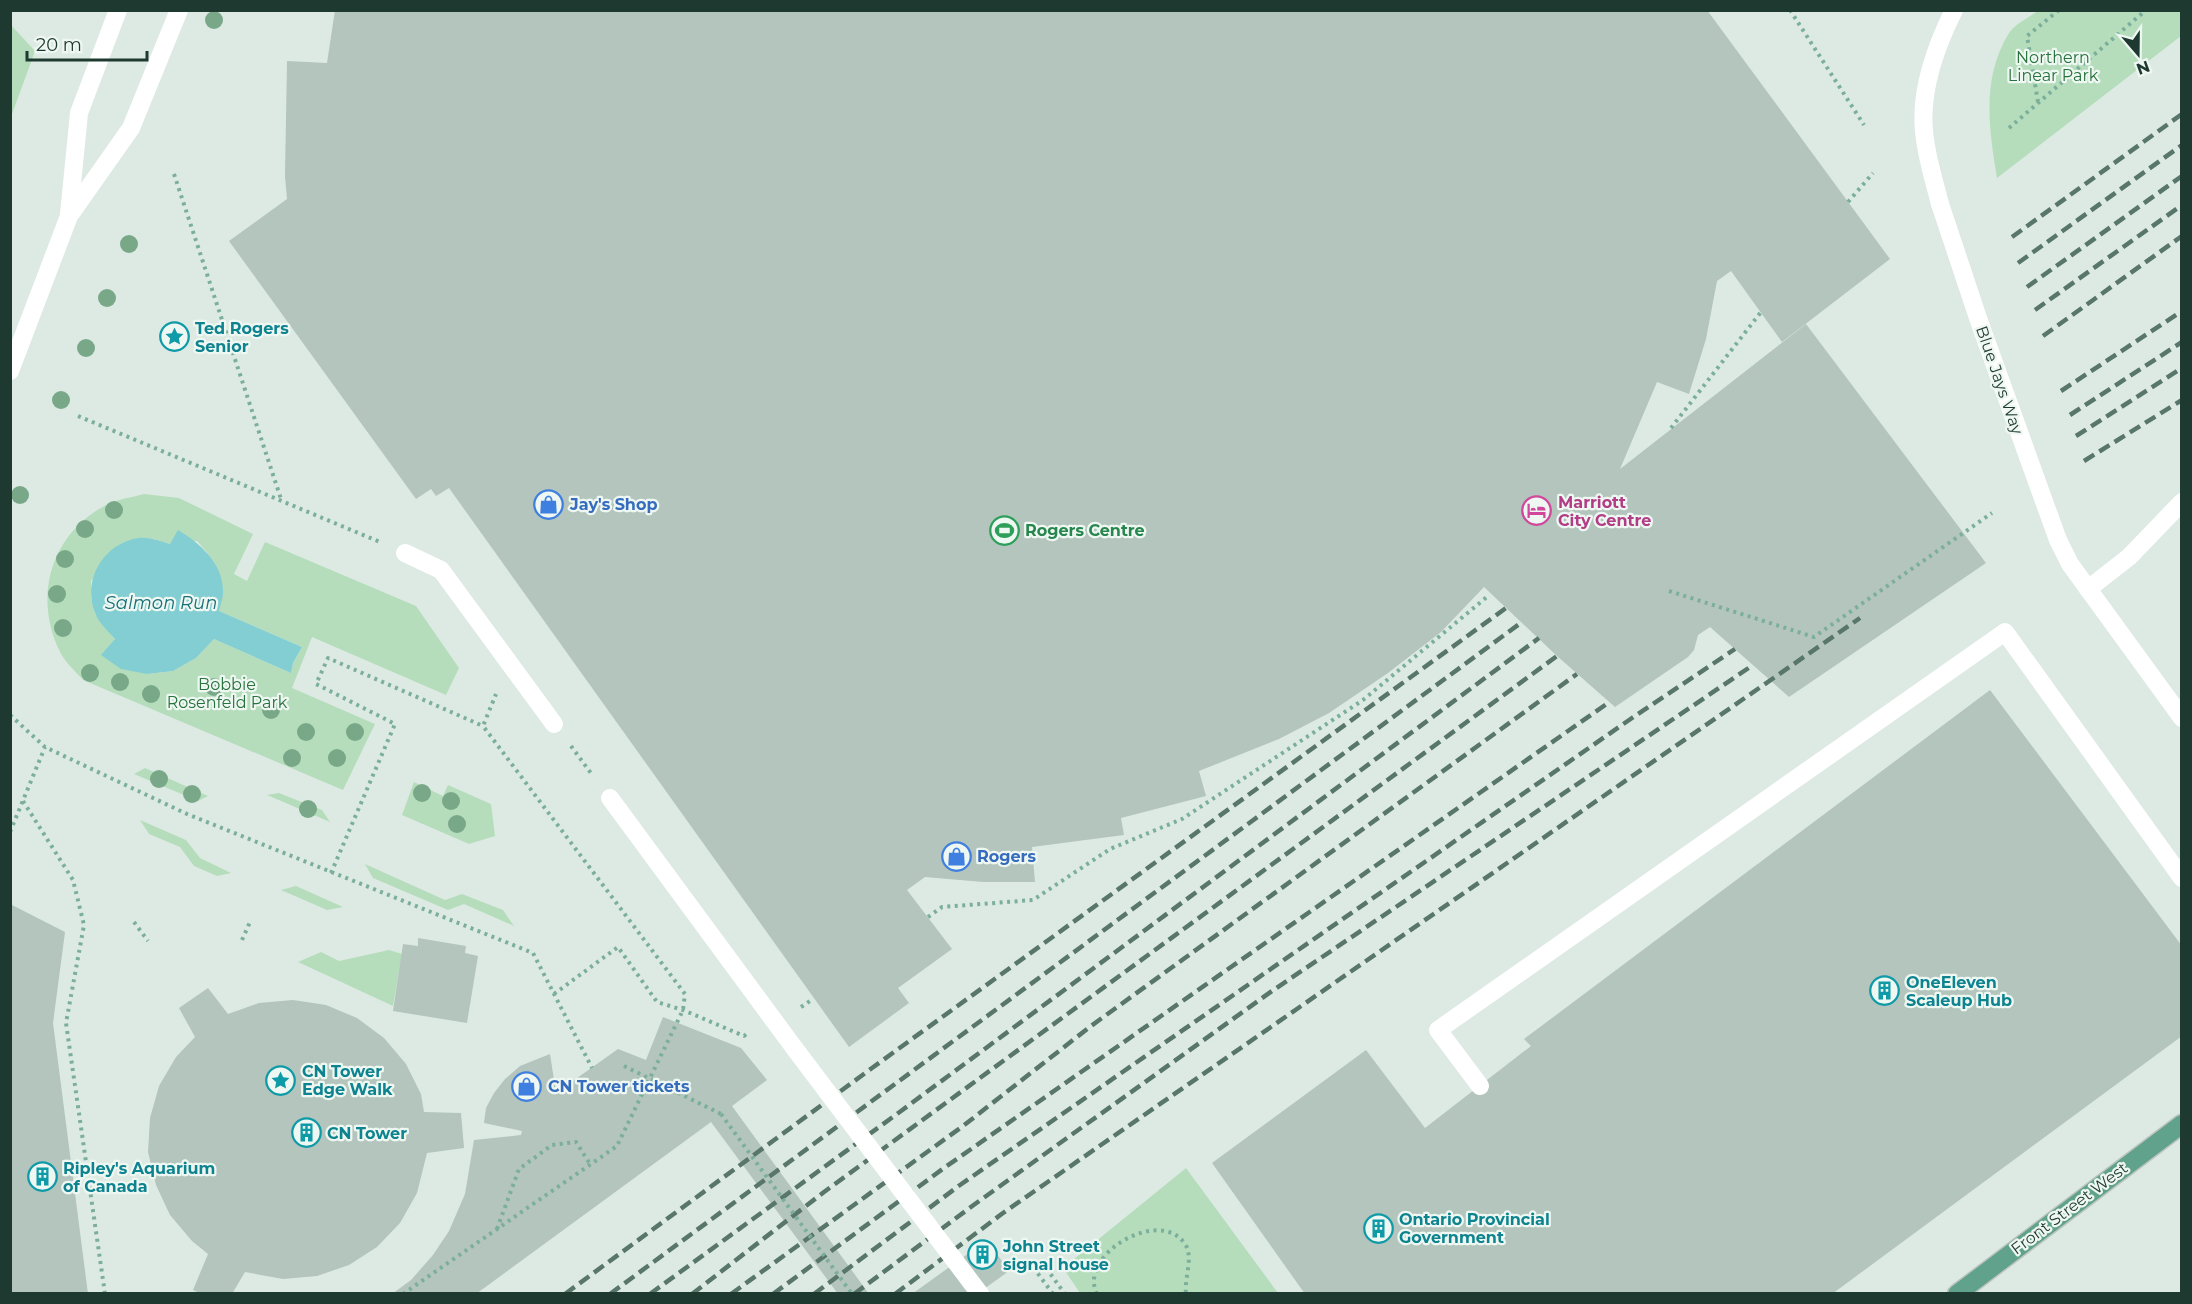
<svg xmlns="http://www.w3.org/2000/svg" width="2192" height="1304" viewBox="0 0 2192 1304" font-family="Montserrat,sans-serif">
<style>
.green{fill:#b5ddbc;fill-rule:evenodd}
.water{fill:#82ced2}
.building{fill:#b3c5bc}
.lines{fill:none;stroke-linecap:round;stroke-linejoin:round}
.primary-casing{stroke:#bcc4c1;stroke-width:21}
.path{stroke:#7caf9b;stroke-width:4;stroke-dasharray:3 4.5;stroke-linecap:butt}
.service{stroke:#fff;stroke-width:18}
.pedestrian{stroke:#fff;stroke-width:18}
.tertiary{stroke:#fff;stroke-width:18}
.primary{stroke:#60a28b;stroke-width:18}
.rail{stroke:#58766b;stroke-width:4.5;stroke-dasharray:12 6;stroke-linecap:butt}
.path-bridge{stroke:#7caf9b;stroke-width:4;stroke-dasharray:3 4.5;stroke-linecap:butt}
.pedestrian-bridge{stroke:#fff;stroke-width:18}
.tertiary-bridge{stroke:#fff;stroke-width:18}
.tree{fill:#79a888}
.labels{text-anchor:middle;stroke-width:4.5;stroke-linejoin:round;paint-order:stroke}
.park-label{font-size:16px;fill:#27723d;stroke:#eef7f1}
.culture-label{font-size:16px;font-weight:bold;fill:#0d838f;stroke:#eef7f1;text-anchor:start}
.street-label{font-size:16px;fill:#1e3a30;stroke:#eef7f1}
.hotel-label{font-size:16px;font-weight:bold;fill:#b23c85;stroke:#eef7f1;text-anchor:start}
.shop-label{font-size:16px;font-weight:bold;fill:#366cbe;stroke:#eef7f1;text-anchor:start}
.leisure-label{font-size:16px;font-weight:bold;fill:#27864d;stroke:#eef7f1;text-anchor:start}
.water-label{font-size:18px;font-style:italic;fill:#177078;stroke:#eef7f1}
</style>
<rect width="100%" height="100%" fill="#ddeae3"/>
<!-- green -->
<path class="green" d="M 2039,10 L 2181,11 L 2181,36 L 1997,178 C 1989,129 1981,78 2009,33 C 2015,24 2030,17 2039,10 Z
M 11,25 L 35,51 L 11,117 Z
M 144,494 L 179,498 L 253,534 L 234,574 L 247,581 L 265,542 L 416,606 L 459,668 L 446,695 L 312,637 L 292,688 L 375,724 L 343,790 L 83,680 C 75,671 65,662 60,652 C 32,595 52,532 108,504 C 119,499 133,497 144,494 ZM 138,538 L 154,539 L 170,544 L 197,541 C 223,569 219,575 219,611 L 302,647 L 293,663 L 291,673 L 214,639 L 196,658 L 173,671 L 147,674 L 102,655 L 115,639 L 95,614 L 91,598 L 91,581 L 122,543 Z
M 145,768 L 208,796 L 198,801 L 134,774 Z
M 414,782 L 443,796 L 448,785 L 491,804 L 495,836 L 469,844 L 402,815 Z
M 279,793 L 322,810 L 330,822 L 267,795 Z
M 140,820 L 186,840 L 200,858 L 231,873 L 217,876 L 194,866 L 180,847 L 149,834 Z
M 365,864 L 445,900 L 462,894 L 503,910 L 514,926 L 464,904 L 448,910 L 373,878 Z
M 296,886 L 343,907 L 327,910 L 281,890 Z
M 389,950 L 402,954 L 393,1006 L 298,962 L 321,952 L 339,961 Z
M 1186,1168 L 1278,1293 L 1080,1293 L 1063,1268 Z"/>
<!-- water -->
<path class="water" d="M 178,530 C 200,543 224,564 223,593 C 223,599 220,605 219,611 L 302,647 L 293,663 L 291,673 L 214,639 L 196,658 L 173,671 L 147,674 L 121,669 L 101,655 L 115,639 C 108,631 99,623 95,613 C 82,580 103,544 138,538 C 149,537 160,541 170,544 Z"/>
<!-- building -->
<path class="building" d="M 335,10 L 1707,10 L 1890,259 L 1782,342 L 1731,271 L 1717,281 L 1706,339 L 1689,394 L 1657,382 L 1620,469 L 1806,324 L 1986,563 L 1789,697 L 1710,627 L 1698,635 L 1694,650 L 1688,657 L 1615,707 L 1557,656 L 1484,587 L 1441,632 L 1388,673 L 1329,713 L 1279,739 L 1199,771 L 1206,796 L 1121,818 L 1124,835 L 1032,847 L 1035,882 L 983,882 L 925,877 L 907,890 L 952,949 L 898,988 L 909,1003 L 849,1047 L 449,488 L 436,496 L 431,489 L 416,499 L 229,241 L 287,199 L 285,176 L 287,61 L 327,63 Z
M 1990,690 L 2182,946 L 2182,1036 L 1832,1294 L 1305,1294 L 1212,1163 L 1366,1050 L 1425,1128 L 1531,1046 L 1524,1039 Z
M 10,904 L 65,932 L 53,1023 L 88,1294 L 10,1294 Z
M 418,938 L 466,946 L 465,953 L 478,956 L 467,1023 L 393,1011 L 403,944 L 418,946 Z
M 208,988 L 228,1014 L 259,1003 L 293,1000 L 326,1005 L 357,1018 L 384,1038 L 406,1064 L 421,1094 L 424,1112 L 461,1113 L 464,1148 L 427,1153 L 417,1193 L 400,1223 L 377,1247 L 349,1265 L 317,1276 L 283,1279 L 245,1272 L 232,1294 L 201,1294 L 193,1290 L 208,1254 L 192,1241 L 170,1215 L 156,1185 L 148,1152 L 150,1118 L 159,1086 L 176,1057 L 195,1037 L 179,1008 Z
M 663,1017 L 741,1048 L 767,1080 L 732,1106 L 869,1294 L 838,1294 L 711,1122 L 476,1294 L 392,1294 L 411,1280 L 433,1255 L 449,1231 L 465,1194 L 474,1140 L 521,1135 L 522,1131 L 484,1123 L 486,1108 L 494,1093 L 505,1079 L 520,1066 L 550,1054 L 556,1093 L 618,1049 L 646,1060 Z
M 987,1240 L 1009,1271 L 977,1294 L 912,1294 Z"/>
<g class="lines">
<defs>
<path id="primary" d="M 1957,1294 L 2182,1124"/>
</defs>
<!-- primary casing -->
<use href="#primary" class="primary-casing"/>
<!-- path -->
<path class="path" d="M 1790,10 L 1864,125
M 2038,102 L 2027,36 L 2059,10
M 2009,128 L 2146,10
M 174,174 L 281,499
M 1848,202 L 1873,173
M 78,416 L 380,542
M 1671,428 L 1761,312
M 10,715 L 45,747 L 187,814 L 533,953 L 592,1068
M 571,746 L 593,776
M 23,801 L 73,880 L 84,925 L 66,1023 L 105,1294
M 10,832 L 45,747
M 331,873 L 395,724 L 316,684 L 328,658 L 483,726
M 928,917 L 942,907 L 1033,900 L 1110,849 L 1182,819 L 1363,700 L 1488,596
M 134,922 L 148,941
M 242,940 L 250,922
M 554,994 L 618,947 L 657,1002 L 683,1010 L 744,1036 L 748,1033
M 801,1007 L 813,999
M 624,1066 L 721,1114
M 497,1229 L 519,1169 L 552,1145 L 576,1142 L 590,1164
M 403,1294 L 617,1146 L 683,1010 L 685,994 L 483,726 L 496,694
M 1053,1294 L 1033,1267 L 1041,1261 L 1065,1294
M 1097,1294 C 1077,1255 1160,1206 1185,1244 C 1194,1257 1184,1278 1186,1294"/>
<!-- service -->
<path class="service" d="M 2088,589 L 2129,557 L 2182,502
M 1480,1086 L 1438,1030 L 2005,632 L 2182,878"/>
<!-- pedestrian -->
<path class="pedestrian" d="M 405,553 L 441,570 L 554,724
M 610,798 L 795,1049"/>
<!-- tertiary -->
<path class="tertiary" d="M 1940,204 C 1934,180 1926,156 1924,131 C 1920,90 1936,46 1954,10
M 69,214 L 79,113 L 118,10
M 10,371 L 69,216 L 131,128 L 179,10
M 2058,540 L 2070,564 L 2182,718"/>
<!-- primary -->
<use href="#primary" class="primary"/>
<!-- rail -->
<path class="rail" d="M 2012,237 L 2182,114
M 2018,263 L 2182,145
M 2027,287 L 2182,176
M 2035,310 L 2182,205
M 2043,336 L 2182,236
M 2061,391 L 2182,311
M 2070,415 L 2182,342
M 2076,436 L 2182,368
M 2084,461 L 2182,400
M 565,1294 L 872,1068 L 1506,608
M 610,1294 L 1522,622
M 650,1294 L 901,1111 L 1539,638
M 692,1294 L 824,1192 L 1557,656
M 731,1294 L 963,1126 L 1091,1026 L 1577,674
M 773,1294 L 944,1168 L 1608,703
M 814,1294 L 960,1185 L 1632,718 L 1735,649
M 854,1294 L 975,1204 L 1272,991 L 1753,665
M 895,1294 L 1003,1213 L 1860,618"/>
<!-- path-bridge -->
<path class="path-bridge" d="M 1669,591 L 1814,637 L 1992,513
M 721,1114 L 852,1294"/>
<!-- pedestrian-bridge -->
<path class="pedestrian-bridge" d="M 795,1049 L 980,1294"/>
<!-- tertiary-bridge -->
<path class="tertiary-bridge" d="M 1940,204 L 1979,321 L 2058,540"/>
</g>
<!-- trees -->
<g class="tree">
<circle cx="214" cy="20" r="9"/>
<circle cx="129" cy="244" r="9"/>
<circle cx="107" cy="298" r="9"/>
<circle cx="86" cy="348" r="9"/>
<circle cx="61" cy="400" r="9"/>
<circle cx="20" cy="495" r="9"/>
<circle cx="114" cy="510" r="9"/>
<circle cx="85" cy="529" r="9"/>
<circle cx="65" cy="559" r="9"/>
<circle cx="57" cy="594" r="9"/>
<circle cx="63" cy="628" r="9"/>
<circle cx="90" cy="673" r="9"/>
<circle cx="120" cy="682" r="9"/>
<circle cx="214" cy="687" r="9"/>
<circle cx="151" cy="694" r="9"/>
<circle cx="271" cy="710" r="9"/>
<circle cx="306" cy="732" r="9"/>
<circle cx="355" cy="732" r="9"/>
<circle cx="292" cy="758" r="9"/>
<circle cx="337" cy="758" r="9"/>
<circle cx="159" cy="779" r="9"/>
<circle cx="422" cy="793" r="9"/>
<circle cx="192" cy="794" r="9"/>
<circle cx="451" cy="801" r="9"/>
<circle cx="308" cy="809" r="9"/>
<circle cx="457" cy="824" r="9"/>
</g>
<!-- icons -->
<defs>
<symbol id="sight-ring" viewBox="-11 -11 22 22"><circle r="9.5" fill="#eef7f1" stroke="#0f9aa8" stroke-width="1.5"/><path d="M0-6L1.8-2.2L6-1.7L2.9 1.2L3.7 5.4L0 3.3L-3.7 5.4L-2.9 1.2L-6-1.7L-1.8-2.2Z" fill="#0f9aa8"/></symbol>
<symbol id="shop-ring" viewBox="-11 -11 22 22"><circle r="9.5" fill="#eef7f1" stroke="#3f7fe0" stroke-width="1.5"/><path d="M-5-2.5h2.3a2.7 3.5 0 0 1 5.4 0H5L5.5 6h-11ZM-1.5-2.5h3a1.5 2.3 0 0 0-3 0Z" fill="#3f7fe0"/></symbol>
<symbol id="hotel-ring" viewBox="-11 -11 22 22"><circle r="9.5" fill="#eef7f1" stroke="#d1479c" stroke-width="1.5"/><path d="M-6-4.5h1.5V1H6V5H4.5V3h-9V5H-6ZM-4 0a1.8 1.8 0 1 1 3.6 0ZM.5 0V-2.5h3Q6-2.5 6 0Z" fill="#d1479c"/></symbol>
<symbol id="stadium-ring" viewBox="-11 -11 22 22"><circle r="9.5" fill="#eef7f1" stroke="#2e9e5b" stroke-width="1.5"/><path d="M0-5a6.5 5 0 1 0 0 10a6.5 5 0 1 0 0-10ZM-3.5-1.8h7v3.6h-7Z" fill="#2e9e5b"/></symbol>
<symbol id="building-ring" viewBox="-11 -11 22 22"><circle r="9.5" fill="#eef7f1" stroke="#0f9aa8" stroke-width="1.5"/><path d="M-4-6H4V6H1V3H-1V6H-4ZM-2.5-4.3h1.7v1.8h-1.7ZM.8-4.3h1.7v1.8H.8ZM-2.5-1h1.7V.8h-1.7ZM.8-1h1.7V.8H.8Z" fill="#0f9aa8"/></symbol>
</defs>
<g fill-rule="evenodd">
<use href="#sight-ring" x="158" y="320" width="33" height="33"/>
<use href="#shop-ring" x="532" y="488" width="33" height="33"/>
<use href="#hotel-ring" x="1520" y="494" width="33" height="33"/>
<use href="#stadium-ring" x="988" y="514" width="33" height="33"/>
<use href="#shop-ring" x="940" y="840" width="33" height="33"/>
<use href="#building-ring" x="1868" y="974" width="33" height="33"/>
<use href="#sight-ring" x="264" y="1064" width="33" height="33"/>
<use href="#shop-ring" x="510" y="1070" width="33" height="33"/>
<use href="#building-ring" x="290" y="1116" width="33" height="33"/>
<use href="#building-ring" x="26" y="1160" width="33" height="33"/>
<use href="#building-ring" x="1362" y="1212" width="33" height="33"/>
<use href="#building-ring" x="966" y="1238" width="33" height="33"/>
</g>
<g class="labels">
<!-- park labels -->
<g class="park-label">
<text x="2053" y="63">Northern<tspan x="2053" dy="18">Linear Park</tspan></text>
<text x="227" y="690">Bobbie<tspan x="227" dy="18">Rosenfeld Park</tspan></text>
</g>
<!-- culture labels -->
<g class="culture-label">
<text x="195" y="334">Ted Rogers<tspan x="195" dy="18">Senior</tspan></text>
<text x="1906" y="988">OneEleven<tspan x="1906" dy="18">Scaleup Hub</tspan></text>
<text x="302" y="1077">CN Tower<tspan x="302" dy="18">Edge Walk</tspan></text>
<text x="327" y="1139">CN Tower</text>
<text x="63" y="1174">Ripley's Aquarium<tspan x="63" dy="18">of Canada</tspan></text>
<text x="1399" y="1225">Ontario Provincial<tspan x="1399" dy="18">Government</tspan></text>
<text x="1003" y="1252">John Street<tspan x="1003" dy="18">signal house</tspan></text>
</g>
<!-- street labels -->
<g class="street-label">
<text transform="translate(2000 380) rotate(71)" y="6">Blue Jays Way</text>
<text transform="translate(2069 1208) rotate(-37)" y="6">Front Street West</text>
</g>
<!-- hotel labels -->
<g class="hotel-label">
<text x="1558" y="508">Marriott<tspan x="1558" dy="18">City Centre</tspan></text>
</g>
<!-- shop labels -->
<g class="shop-label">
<text x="570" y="510">Jay's Shop</text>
<text x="977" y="862">Rogers</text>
<text x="548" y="1092">CN Tower tickets</text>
</g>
<!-- leisure labels -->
<g class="leisure-label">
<text x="1025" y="536">Rogers Centre</text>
</g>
<!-- water labels -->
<g class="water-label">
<text x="161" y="609">Salmon Run</text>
</g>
</g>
<!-- border -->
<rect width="2192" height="1304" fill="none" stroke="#1e3a30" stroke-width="24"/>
<!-- north arrow -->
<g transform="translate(2138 54) rotate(160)" stroke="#eef7f1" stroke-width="4.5" paint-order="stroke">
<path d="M0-4.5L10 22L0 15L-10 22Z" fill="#1e3a30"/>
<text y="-9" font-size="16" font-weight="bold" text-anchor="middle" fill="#1e3a30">N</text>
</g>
<!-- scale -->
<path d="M27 51v9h120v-9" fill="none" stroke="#1e3a30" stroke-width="3"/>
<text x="36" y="51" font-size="18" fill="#1e3a30" stroke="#eef7f1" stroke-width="4.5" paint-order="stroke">20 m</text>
</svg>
